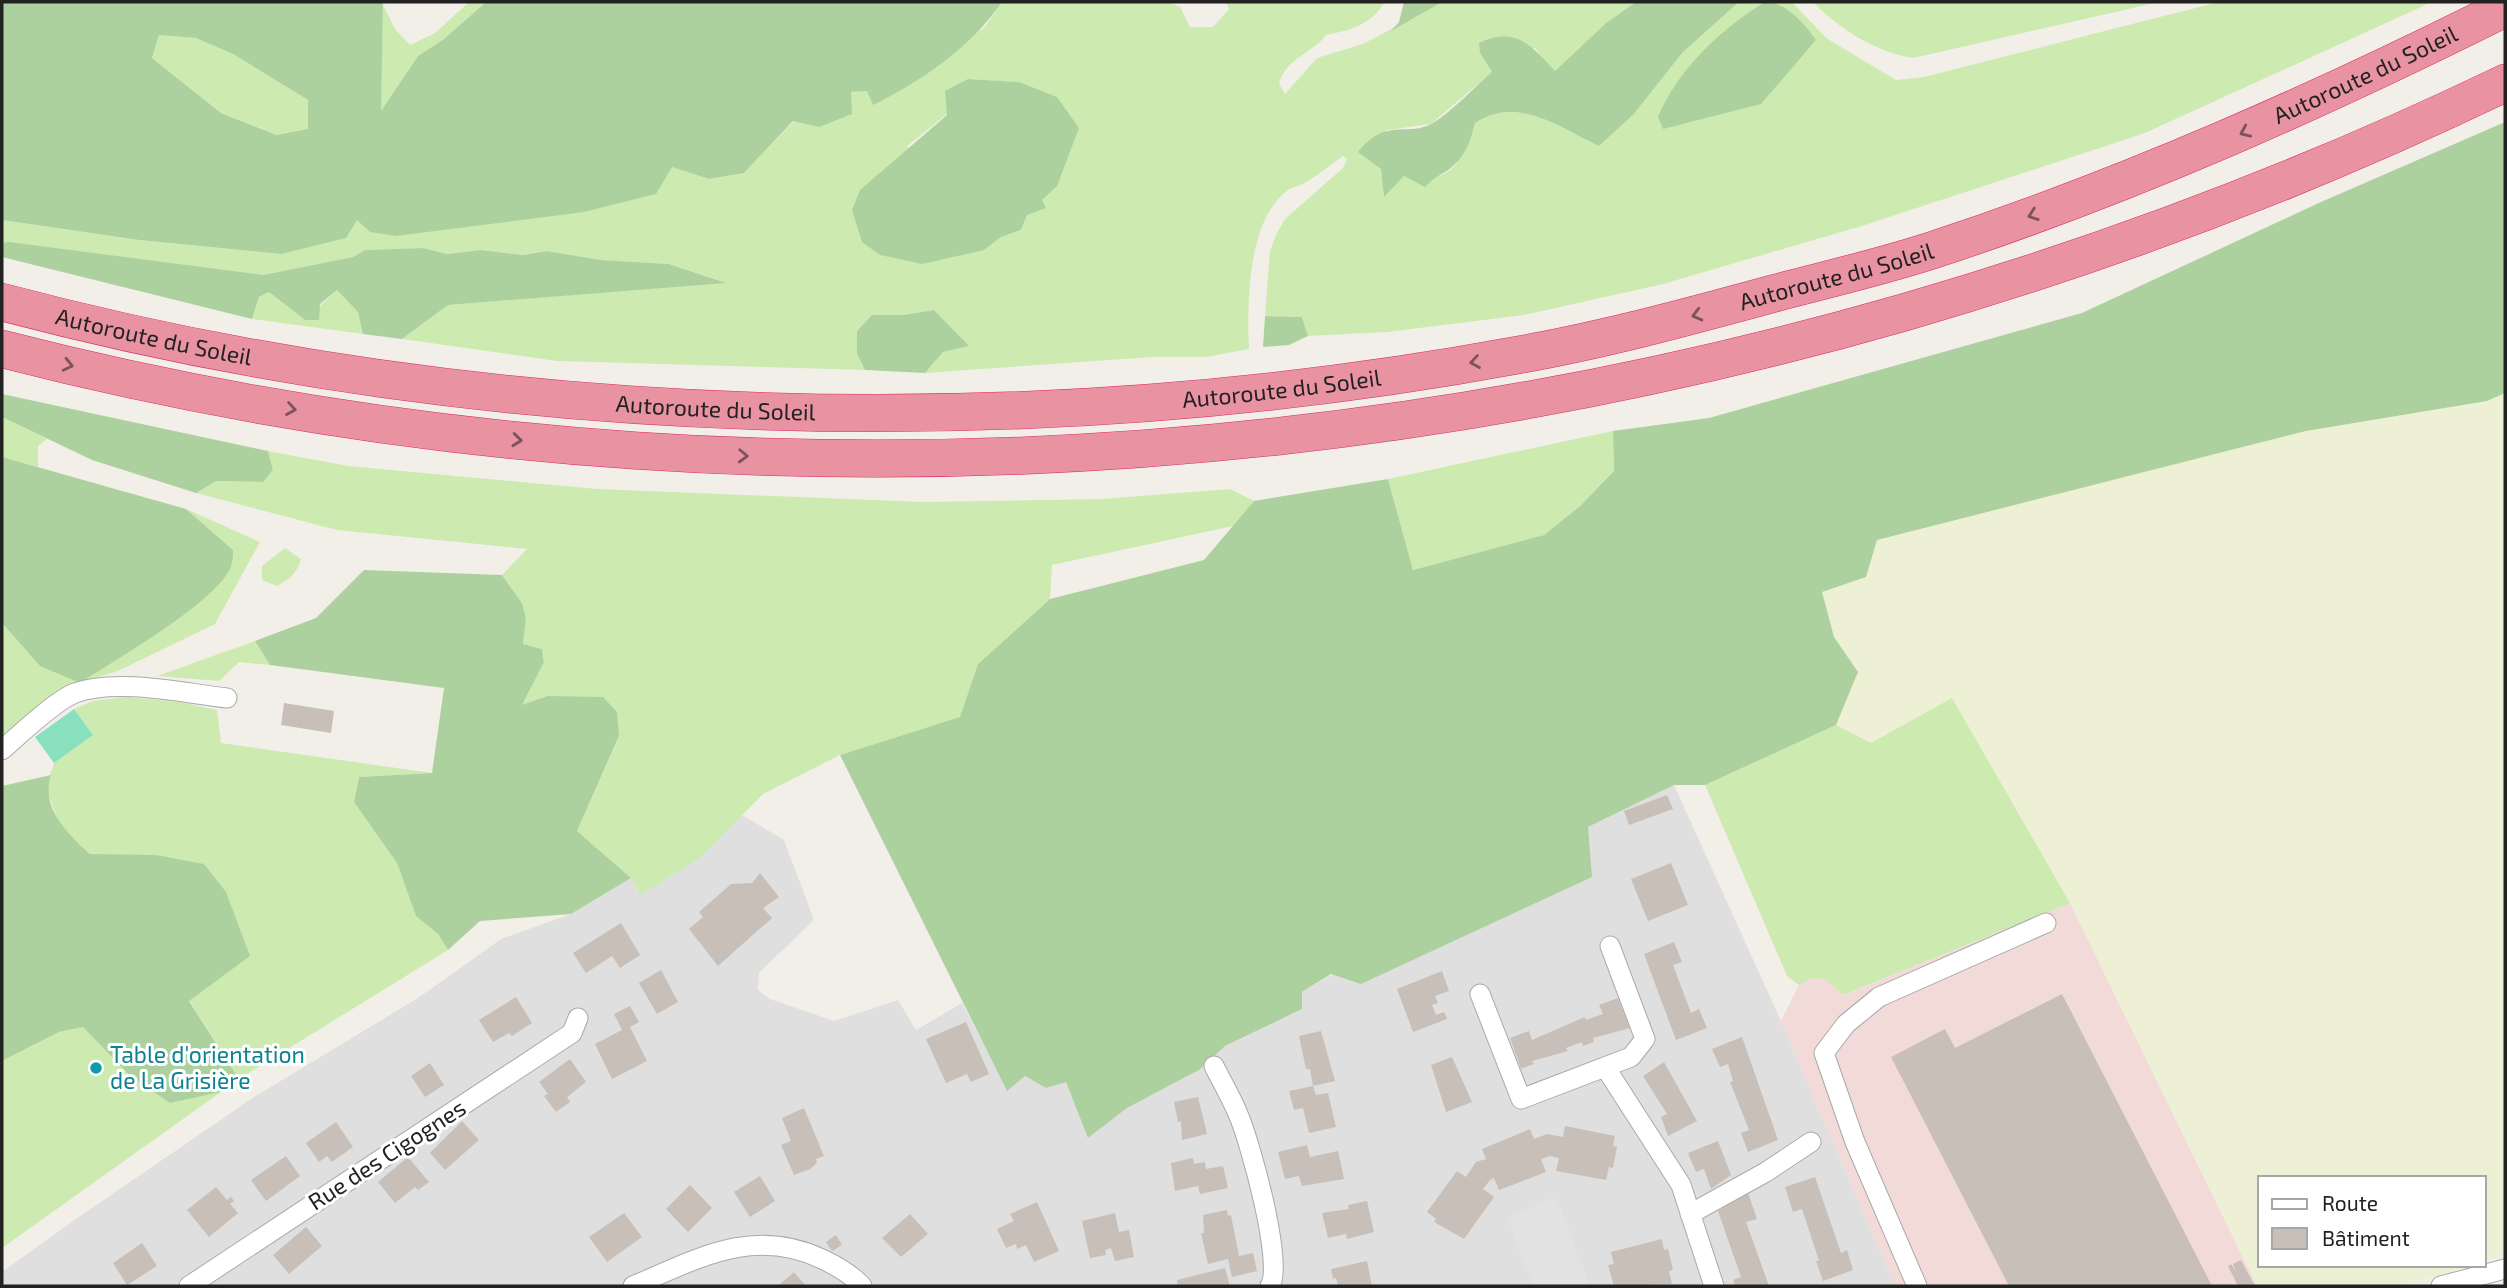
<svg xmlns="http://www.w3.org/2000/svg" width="2507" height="1288" viewBox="0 0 2507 1288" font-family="'Exo 2',sans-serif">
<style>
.residential{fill:#e0dfdf}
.commercial{fill:#f2dad9}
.farmland{fill:#eef0d5}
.grass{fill:#cdebb0;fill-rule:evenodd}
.forest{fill:#add19e;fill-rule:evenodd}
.pitch{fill:#88e0be}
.parking{fill:#e2e2e2}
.building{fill:#c7bfb8}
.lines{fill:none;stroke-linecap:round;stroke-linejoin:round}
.street-casing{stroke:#a9a9a9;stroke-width:21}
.highway-casing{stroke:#dc2a67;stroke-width:38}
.street{stroke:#fff;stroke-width:19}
.highway{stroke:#e892a2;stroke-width:37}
.oneway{stroke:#7b545c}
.culture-dot{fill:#0f9aa8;stroke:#fff;stroke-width:2.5}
.labels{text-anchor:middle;stroke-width:6;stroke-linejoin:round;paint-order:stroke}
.street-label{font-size:23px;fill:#222;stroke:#fff}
.culture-label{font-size:23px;fill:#0d838f;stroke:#fff;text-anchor:start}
</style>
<rect width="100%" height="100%" fill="#f2efe9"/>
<!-- residential -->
<path class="residential" d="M 1674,785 L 1781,1021 L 1895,1286 L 2,1286 L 2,1272 L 76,1219 L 254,1097 L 418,998 L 501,939 L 571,914 L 631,878 L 639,894 L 700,858 L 742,815 L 784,840 L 814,920 L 759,973 L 758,990 L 770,999 L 834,1021 L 898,1000 L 916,1030 L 962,1003 L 1007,1090 L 1025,1076 L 1046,1087 L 1066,1081 L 1089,1137 L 1127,1108 L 1199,1070 L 1225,1046 L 1302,1009 L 1302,992 L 1588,827 Z"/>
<!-- commercial -->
<path class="commercial" d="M 2070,903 L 2257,1286 L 1895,1286 L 1781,1021 L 1799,985 L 1812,978 L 1827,979 L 1844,995 Z"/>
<!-- farmland -->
<path class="farmland" d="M 2505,393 L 2505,1255 L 2484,1262 L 2484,1178 L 2260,1178 L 2260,1265 L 2472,1265 L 2402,1286 L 2257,1286 L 2070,903 L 1952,698 L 1871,743 L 1836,725 L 1858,672 L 1834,637 L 1822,592 L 1866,576 L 1877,540 L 2306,431 L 2487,401 Z"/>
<!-- grass -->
<path class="grass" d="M 469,2 L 486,2 L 444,39 L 418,56 L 380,113 L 383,5 L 395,29 L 410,45 L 435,33 Z
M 1002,2 L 1168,2 L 1180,7 L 1190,27 L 1213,27 L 1229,9 L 1226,2 L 1385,2 C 1370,25 1352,30 1326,35 C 1312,54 1287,57 1279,83 L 1285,94 L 1317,58 L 1363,44 L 1442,2 L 1636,2 L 1606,23 L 1554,72 L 1535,48 L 1480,53 L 1492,72 L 1431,124 L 1387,130 L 1359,152 L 1381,169 L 1384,196 L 1404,176 C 1413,176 1424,179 1433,178 C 1459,173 1469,144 1475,123 C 1518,95 1557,127 1599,146 L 1633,115 L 1683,52 L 1739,2 L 1792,2 L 1826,38 L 1896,80 L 1924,77 L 2219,2 L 2432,2 L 2145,133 L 1865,225 L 1663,284 L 1524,315 L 1387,332 L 1308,336 L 1302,317 L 1265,316 L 1270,251 L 1276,235 L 1285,219 L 1343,168 L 1347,159 L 1343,156 C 1330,165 1317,176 1303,184 C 1298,186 1292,187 1288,190 C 1247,220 1247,304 1249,349 L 1206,357 L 1153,357 L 925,373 L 943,352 L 968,346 L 934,310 L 903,315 L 872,315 L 857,354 L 865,370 L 557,361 L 402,339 L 448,305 L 723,282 L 669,264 L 601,260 L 547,251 L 523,255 L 481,250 L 447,254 L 423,248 L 365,250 L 353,257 L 263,275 L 2,243 L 2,220 L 139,240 L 281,254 L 357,220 L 536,216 L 584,212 L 671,166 L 709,179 L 744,173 L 794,121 L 851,92 L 867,91 L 984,28 ZM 968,79 L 1019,82 L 1042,201 L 1027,215 L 1021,230 L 1001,237 L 984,250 L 907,146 L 947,114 Z
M 1813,2 L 2159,2 L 1913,58 C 1876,52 1839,29 1813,2 Z
M 159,35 L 196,38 L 233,54 L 308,100 L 308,130 L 278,135 L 221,113 L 152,58 Z
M 337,290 L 358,311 L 363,334 L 252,319 L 259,297 L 269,292 L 305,320 Z
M 2,417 L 47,439 L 38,446 L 38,467 L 2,457 Z
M 1613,431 L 1614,471 L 1580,506 L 1544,535 L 1413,570 L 1388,479 Z
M 268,451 L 348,466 L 597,489 L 922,502 L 1102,499 L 1230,489 L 1254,501 L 1233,526 L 1052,565 L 1050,599 L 978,664 L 961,717 L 840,755 L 763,794 L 700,858 L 640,895 L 631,878 L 577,831 L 619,737 L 521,706 L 544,661 L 542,649 L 523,644 L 526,618 L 522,603 L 502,575 L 527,549 L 337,530 L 196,493 L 216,481 L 263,482 L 273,470 Z
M 186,509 L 260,542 L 215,624 L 118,671 L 79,683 L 2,739 L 2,623 L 40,666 L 233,550 Z
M 285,548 L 301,559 C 297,573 290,579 277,586 L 262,580 L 262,566 Z
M 255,641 L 270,665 L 239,662 L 219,681 L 157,676 Z
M 127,697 L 179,702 L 217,710 L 221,743 L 432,773 L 359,777 L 354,801 L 397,863 L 416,915 L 438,934 L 448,950 L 239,1079 L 189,1000 L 250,956 L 156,855 L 91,855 L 60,826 L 46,788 L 54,763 L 93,735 L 74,709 L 93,701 Z
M 1952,698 L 2070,903 L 1843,995 L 1826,979 L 1812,978 L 1799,985 L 1787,976 L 1705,785 L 1836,725 L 1871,743 Z
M 83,1027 L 132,1078 L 170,1103 L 221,1092 L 2,1248 L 2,1061 L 59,1032 Z"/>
<!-- forest -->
<path class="forest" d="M 2,2 L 383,2 L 381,111 L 418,56 L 444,39 L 486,2 L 1002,2 C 971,47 922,81 873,105 L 867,91 L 851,92 L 852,114 L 819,127 L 793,121 L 744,173 L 709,179 L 672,167 L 656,194 L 584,212 L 396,236 L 370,232 L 357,220 L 346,238 L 281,254 L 139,240 L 2,220 ZM 159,35 L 196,38 L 233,54 L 308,100 L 308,129 L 277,135 L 221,113 L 152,58 Z
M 1404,2 L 1442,2 L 1391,31 L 1399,22 Z
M 1636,2 L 1739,2 L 1683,52 L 1633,115 L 1599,146 C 1558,127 1518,95 1475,123 C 1470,143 1465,158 1448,170 C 1439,176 1432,179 1425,187 L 1404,176 L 1384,197 L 1381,169 L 1358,152 C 1387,116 1407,138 1433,123 C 1454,110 1473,88 1492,72 L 1480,53 L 1479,43 C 1516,26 1531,45 1555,71 L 1606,23 Z
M 1765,2 C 1786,2 1805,24 1816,40 L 1761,104 L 1663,129 L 1658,117 C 1678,69 1721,29 1765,2 Z
M 968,79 L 1019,82 L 1057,97 L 1079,128 L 1057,186 L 1042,200 L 1046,208 L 1027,215 L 1021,230 L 1001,237 L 984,250 L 922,264 L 880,255 L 862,242 L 852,210 L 860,190 L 947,115 L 945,91 Z
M 2505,122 L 2505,393 L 2487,401 L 2306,431 L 1877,540 L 1866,577 L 1822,592 L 1834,637 L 1858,672 L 1836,725 L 1705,785 L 1674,785 L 1588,827 L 1592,877 L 1361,984 L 1331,974 L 1302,992 L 1302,1009 L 1225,1046 L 1199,1070 L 1127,1108 L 1088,1138 L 1066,1082 L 1046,1088 L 1025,1076 L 1007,1091 L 840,755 L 960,717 L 978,664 L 1050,599 L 1204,560 L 1254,501 L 1388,479 L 1413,570 L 1544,535 L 1580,506 L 1614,471 L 1613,431 L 1709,418 L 2082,313 L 2321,202 Z
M 9,242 L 263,275 L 353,257 L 365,250 L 423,248 L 447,254 L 481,250 L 523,255 L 547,251 L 601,260 L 669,264 L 726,283 L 448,305 L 402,339 L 363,334 L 358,312 L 337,290 L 320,304 L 319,320 L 305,320 L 269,292 L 259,297 L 252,319 L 2,257 L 2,243 Z
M 934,310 L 969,346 L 943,352 L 925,373 L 865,370 L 857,354 L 857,331 L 872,315 L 903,315 Z
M 1265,316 L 1302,317 L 1308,336 L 1289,345 L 1263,347 Z
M 2,394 L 268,451 L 273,470 L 263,482 L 216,481 L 196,493 L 92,460 L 2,417 Z
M 2,457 L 186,509 L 233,550 C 233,555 233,561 231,566 C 220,600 112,662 80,683 L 40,666 L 2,623 Z
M 364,570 L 502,575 L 522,603 L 526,618 L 523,644 L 542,649 L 544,662 L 522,705 L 548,696 L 603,697 L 617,712 L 619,736 L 577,831 L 631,878 L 571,914 L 480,921 L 448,950 L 438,934 L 416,916 L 397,863 L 354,802 L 359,777 L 432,773 L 444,688 L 270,665 L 255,641 L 316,618 Z
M 51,775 C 40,808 68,834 90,854 L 156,855 L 204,864 L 226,892 L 250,956 L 189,1001 L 239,1079 L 221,1092 L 170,1103 L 132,1078 L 83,1027 L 59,1032 L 2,1061 L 2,786 Z"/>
<!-- pitch -->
<path class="pitch" d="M 74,709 L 93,735 L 54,763 L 35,737 Z"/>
<!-- parking -->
<path class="parking" d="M 1556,1197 L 1590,1286 L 1533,1286 L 1507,1217 Z"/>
<!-- building -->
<path class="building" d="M 284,703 L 334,711 L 331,733 L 281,725 Z
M 1667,795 L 1673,809 L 1629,825 L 1624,811 Z
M 1671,863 L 1688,905 L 1648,921 L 1631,879 Z
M 760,873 L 779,897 L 763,908 L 772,918 L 718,966 L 689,929 L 703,917 L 699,912 L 731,884 L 752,883 Z
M 621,923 L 640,955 L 620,968 L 612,956 L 586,973 L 573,953 Z
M 1674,942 L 1682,962 L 1673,965 L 1691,1013 L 1699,1009 L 1707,1028 L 1676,1040 L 1644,954 Z
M 661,970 L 678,1002 L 657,1014 L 639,983 Z
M 1442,971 L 1449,991 L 1435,996 L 1438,1003 L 1432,1005 L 1436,1015 L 1444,1012 L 1447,1019 L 1413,1032 L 1397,989 Z
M 2062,994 L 2212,1286 L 2009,1286 L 1891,1057 L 1945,1029 L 1955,1048 Z
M 516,997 L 532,1023 L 512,1036 L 509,1033 L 493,1042 L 479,1020 Z
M 1618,998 L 1630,1028 L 1593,1038 L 1594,1042 L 1583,1046 L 1582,1042 L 1566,1048 L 1568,1051 L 1532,1061 L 1534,1064 L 1521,1069 L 1510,1038 L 1529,1031 L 1532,1040 L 1585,1017 L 1586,1020 L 1603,1014 L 1599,1005 Z
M 630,1006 L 639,1022 L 630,1027 L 647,1061 L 612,1079 L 595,1044 L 622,1030 L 614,1014 Z
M 966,1022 L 989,1074 L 971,1082 L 967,1074 L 946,1083 L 926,1039 Z
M 1321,1031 L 1335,1081 L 1313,1086 L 1310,1069 L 1306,1069 L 1299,1036 Z
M 1742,1037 L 1778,1140 L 1748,1152 L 1741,1133 L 1749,1130 L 1730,1082 L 1733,1081 L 1728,1064 L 1720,1067 L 1712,1049 Z
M 1452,1057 L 1472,1102 L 1446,1112 L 1431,1065 Z
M 570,1059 L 586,1082 L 567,1097 L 570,1102 L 556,1112 L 544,1096 L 548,1094 L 539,1082 Z
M 1664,1062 L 1697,1121 L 1668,1136 L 1661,1117 L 1667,1114 L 1643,1076 Z
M 430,1063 L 444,1085 L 425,1097 L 411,1076 Z
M 1313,1086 L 1316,1095 L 1328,1093 L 1336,1127 L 1309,1133 L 1303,1108 L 1294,1110 L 1289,1091 Z
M 1198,1097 L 1207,1134 L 1182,1140 L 1181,1121 L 1178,1122 L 1174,1102 Z
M 804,1108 L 824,1156 L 816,1159 L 817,1163 L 810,1169 L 794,1175 L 781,1145 L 791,1141 L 782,1118 Z
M 462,1121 L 479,1140 L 445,1170 L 430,1153 Z
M 336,1122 L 353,1147 L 332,1162 L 327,1156 L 319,1162 L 306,1143 Z
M 1565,1126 L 1615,1136 L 1613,1146 L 1617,1147 L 1613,1168 L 1609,1167 L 1606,1180 L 1556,1171 L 1559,1158 L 1550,1156 L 1541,1159 L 1546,1172 L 1499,1190 L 1494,1178 L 1490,1180 L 1483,1189 L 1494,1197 L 1464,1239 L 1434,1222 L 1436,1219 L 1427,1212 L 1457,1171 L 1466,1177 L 1476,1162 L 1486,1159 L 1482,1149 L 1530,1129 L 1534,1139 L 1547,1134 L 1563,1137 Z
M 1718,1141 L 1731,1175 L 1711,1189 L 1704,1169 L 1696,1172 L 1688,1153 Z
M 1307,1145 L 1310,1157 L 1338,1151 L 1344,1179 L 1302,1186 L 1299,1176 L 1285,1179 L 1278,1152 Z
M 286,1156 L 300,1176 L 266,1201 L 251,1180 Z
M 408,1157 L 429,1182 L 418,1190 L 415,1187 L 395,1203 L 378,1182 Z
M 1193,1158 L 1194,1164 L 1205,1162 L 1206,1169 L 1223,1166 L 1228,1188 L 1200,1194 L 1198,1186 L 1175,1191 L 1171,1163 Z
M 760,1176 L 775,1201 L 750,1217 L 734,1192 Z
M 1815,1177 L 1841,1253 L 1847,1250 L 1853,1270 L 1823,1281 L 1816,1261 L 1819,1261 L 1802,1209 L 1793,1212 L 1785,1187 Z
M 690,1185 L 712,1208 L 688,1232 L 666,1209 Z
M 216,1187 L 227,1200 L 231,1197 L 234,1201 L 230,1204 L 238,1213 L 209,1237 L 187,1210 Z
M 1748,1193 L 1757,1219 L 1746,1222 L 1769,1286 L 1735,1286 L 1733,1280 L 1741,1277 L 1718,1211 Z
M 1367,1201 L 1374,1232 L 1347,1239 L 1346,1234 L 1328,1238 L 1322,1213 L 1349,1209 L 1348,1205 Z
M 1037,1202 L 1059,1251 L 1034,1262 L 1026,1245 L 1017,1249 L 1016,1244 L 1006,1248 L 997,1229 L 1014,1221 L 1010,1214 Z
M 1227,1210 L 1228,1216 L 1231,1215 L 1239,1256 L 1253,1253 L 1257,1271 L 1232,1277 L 1228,1259 L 1208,1264 L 1201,1233 L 1204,1233 L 1203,1215 Z
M 624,1213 L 642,1237 L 607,1262 L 589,1237 Z
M 1115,1213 L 1119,1232 L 1129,1230 L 1134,1257 L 1115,1261 L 1111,1248 L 1105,1250 L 1106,1255 L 1090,1258 L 1082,1221 Z
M 910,1214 L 928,1234 L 901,1257 L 882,1238 Z
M 306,1227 L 322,1246 L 289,1274 L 273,1255 Z
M 836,1235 L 842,1245 L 832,1251 L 826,1242 Z
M 1662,1239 L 1664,1250 L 1668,1249 L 1673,1270 L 1669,1271 L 1672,1284 L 1614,1286 L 1608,1265 L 1614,1264 L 1611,1252 Z
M 142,1243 L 157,1266 L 127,1285 L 113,1263 Z
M 2241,1260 L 2255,1286 L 2238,1286 L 2228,1266 L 2231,1264 L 2236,1272 L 2233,1264 Z
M 1367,1261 L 1372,1286 L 1338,1286 L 1336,1278 L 1333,1279 L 1331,1269 Z
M 1225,1268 L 1230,1286 L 1178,1286 L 1177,1280 Z
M 794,1272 L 806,1286 L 775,1286 L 780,1284 Z"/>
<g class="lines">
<defs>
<path id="street" d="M 2,750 C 19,735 56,700 75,693 C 117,678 183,693 227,698
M 1480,994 L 1521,1099 L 1631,1057 L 1645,1039 L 1610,946
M 1214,1066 C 1222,1082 1231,1097 1238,1114 C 1250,1141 1284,1264 1270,1286
M 1605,1067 L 1681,1185 L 1714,1286
M 1690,1214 L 1766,1172 L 1811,1142
M 189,1286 L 572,1033 L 578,1018
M 633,1286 C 697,1259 753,1226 822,1259 C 837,1266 851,1274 862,1286
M 1917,1286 L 1855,1142 L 1824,1053 L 1846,1024 L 1879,997 L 2046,923
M 2441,1286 L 2505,1269"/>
<g id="highway">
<path id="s1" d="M 2,302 C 487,431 1025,446 1518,355 C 1608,339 1695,315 1783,291 C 1833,278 1884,266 1933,250 C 2131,185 2319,101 2505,8"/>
<path d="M 2,349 C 838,564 1730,456 2505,83"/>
</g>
</defs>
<!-- street casing -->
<use href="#street" class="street-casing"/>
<!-- highway casing -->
<use href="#highway" class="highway-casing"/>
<!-- street -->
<use href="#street" class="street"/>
<!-- highway -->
<use href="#highway" class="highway"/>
</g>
<!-- one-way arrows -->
<defs><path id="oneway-chevron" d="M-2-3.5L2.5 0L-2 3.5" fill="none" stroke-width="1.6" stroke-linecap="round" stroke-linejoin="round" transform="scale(1.75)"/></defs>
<g class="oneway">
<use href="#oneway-chevron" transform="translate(2245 132) rotate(156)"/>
<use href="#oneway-chevron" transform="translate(2033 215) rotate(161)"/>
<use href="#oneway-chevron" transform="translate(1697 315) rotate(165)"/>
<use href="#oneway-chevron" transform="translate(1475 362) rotate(171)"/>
<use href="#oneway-chevron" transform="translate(68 365) rotate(13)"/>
<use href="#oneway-chevron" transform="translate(291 409) rotate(9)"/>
<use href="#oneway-chevron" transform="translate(517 440) rotate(6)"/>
<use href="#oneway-chevron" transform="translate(743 456) rotate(2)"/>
</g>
<!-- markers -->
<circle class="culture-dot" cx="96" cy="1068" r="7"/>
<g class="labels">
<!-- street labels -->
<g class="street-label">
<text dy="8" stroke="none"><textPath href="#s1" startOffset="2424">Autoroute du Soleil</textPath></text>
<text dy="8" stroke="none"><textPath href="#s1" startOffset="1857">Autoroute du Soleil</textPath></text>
<text dy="8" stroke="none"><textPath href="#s1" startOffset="156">Autoroute du Soleil</textPath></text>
<text dy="8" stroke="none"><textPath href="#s1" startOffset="1290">Autoroute du Soleil</textPath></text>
<text dy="8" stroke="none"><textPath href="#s1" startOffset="723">Autoroute du Soleil</textPath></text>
<text transform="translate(387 1155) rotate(-33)" y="8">Rue des Cigognes</text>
</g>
<!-- culture labels -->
<g class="culture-label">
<text x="110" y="1063">Table d'orientation<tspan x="110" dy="26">de La Grisière</tspan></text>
</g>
</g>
<!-- border -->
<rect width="2507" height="1288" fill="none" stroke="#222222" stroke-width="7"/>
<!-- legend -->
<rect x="2258" y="1176" width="228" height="91" fill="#ffffff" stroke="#a7a7a7" stroke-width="2"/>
<rect x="2272" y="1199" width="35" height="10" fill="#ffffff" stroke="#a7a7a7" stroke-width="2"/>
<text x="2322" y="1211" font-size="21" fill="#222222">Route</text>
<rect x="2272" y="1228" width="35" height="21" fill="#c7bfb8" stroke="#a7a7a7" stroke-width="2"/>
<text x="2322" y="1246" font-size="21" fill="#222222">Bâtiment</text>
</svg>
